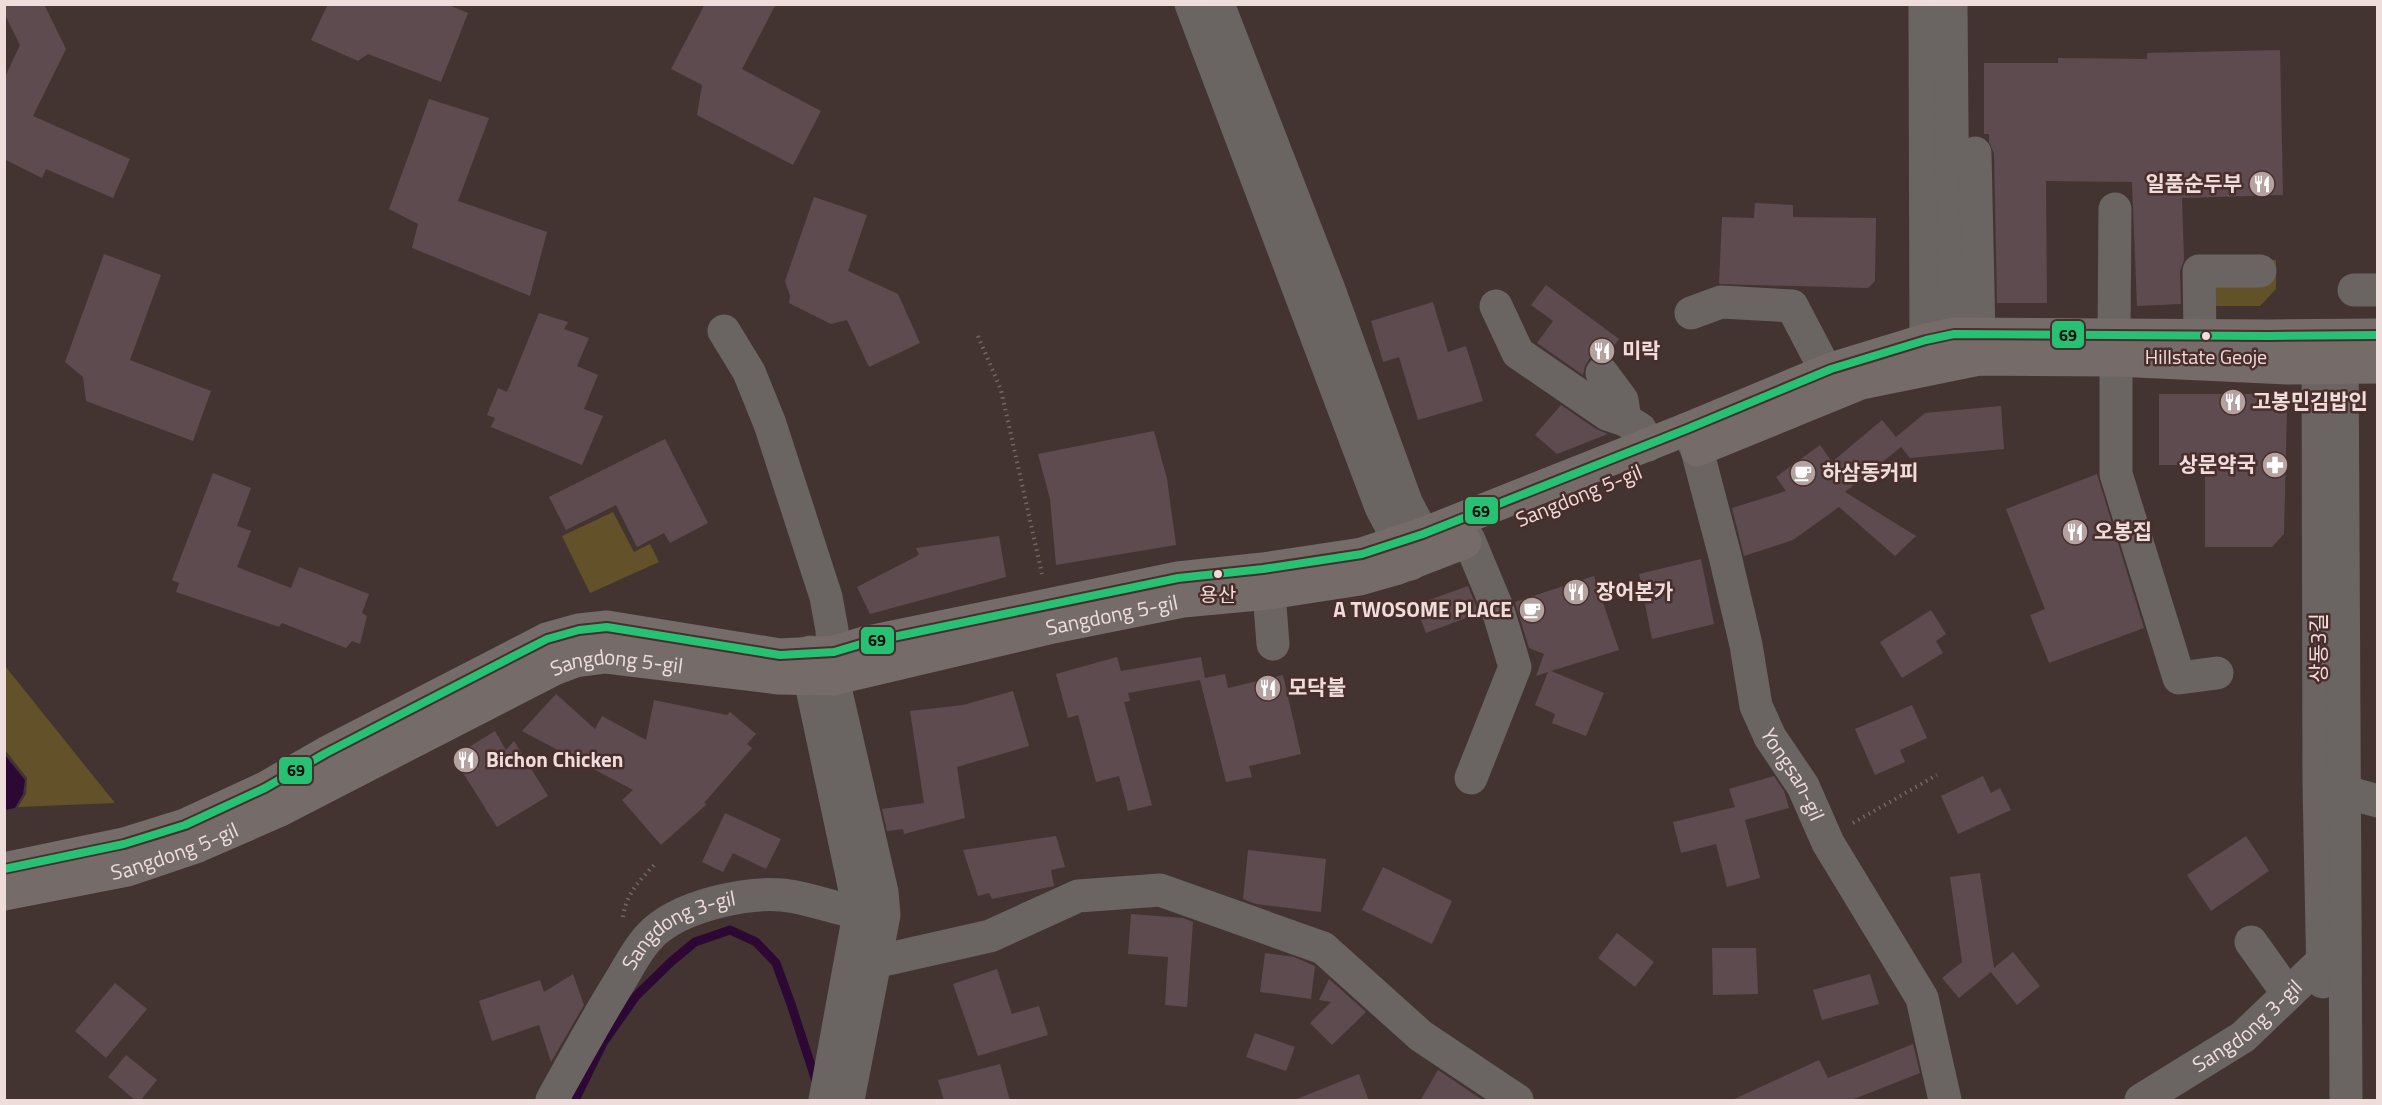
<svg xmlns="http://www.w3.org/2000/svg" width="2382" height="1105" viewBox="0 0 2382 1105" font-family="'Titillium Web','Noto Sans KR',sans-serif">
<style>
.green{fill:#635229}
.water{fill:#2d0834}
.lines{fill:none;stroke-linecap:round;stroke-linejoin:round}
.stream{stroke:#2d0834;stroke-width:9}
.building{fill:#5e4b50}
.path{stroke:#6f6967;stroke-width:4;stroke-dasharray:1.5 4.5;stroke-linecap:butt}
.minor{stroke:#6a6462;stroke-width:33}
.major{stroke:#756c69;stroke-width:33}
.bus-1-casing{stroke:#492e2c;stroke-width:12}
.bus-1{stroke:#26c172;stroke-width:8}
.bus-dot{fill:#efdddc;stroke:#492e2c;stroke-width:2}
.labels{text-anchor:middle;stroke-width:5;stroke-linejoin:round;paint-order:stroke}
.bus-label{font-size:20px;fill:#efdddc;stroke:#492e2c}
.poi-label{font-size:21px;font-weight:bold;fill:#efdddc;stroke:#492e2c;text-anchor:start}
.street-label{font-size:21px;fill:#efdddc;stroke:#492e2c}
.line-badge{stroke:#492e2c;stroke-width:2}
.pale-badge-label{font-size:16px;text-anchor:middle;font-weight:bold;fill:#111}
</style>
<rect width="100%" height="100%" fill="#433432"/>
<!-- green -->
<path class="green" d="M 2266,260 L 2276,260 L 2276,289 L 2260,306 L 2206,306 L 2206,284 Z
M 613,512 L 634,552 L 650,544 L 659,562 L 590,593 L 562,536 Z
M 4,666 L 5,666 L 115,803 L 18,807 L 26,794 L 27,778 L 5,750 Z"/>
<!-- water -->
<path class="water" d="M 4,754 L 25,780 L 23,794 L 15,808 L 5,810 Z"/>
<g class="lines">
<!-- stream -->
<path class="stream" d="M 575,1100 L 603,1043 L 636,996 L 672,961 L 695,942 L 730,930 L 756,942 L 776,963 L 791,1004 L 817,1084"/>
</g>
<!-- building -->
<path class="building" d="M 4,4 L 44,4 L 66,49 L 33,116 L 130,159 L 113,198 L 46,169 L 42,178 L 4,159 L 4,79 L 20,45 L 4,13 Z
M 328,4 L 446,4 L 468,13 L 441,82 L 368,54 L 358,61 L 311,40 Z
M 705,4 L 776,4 L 742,69 L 821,111 L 793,165 L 697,115 L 702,85 L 671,69 Z
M 2280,50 L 2283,195 L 2182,198 L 2184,260 L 2180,271 L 2181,304 L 2137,306 L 2132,182 L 2046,181 L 2047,303 L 1997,303 L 1994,153 L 1989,142 L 1989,134 L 1984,134 L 1984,63 L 2058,63 L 2058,58 L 2147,59 L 2147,53 Z
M 429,99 L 489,118 L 458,201 L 547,232 L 530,296 L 412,248 L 418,224 L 389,209 Z
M 814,197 L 867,215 L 848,271 L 898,294 L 920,343 L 869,367 L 847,320 L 831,324 L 789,303 L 790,296 L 785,281 Z
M 1755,203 L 1793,205 L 1793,217 L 1876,218 L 1875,281 L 1868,288 L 1719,284 L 1722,217 L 1754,218 Z
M 104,254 L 161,275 L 130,360 L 211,391 L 193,441 L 86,401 L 83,377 L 65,362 Z
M 1546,285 L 1619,339 L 1607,355 L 1599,355 L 1590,358 L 1585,366 L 1583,375 L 1537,343 L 1553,321 L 1531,305 Z
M 1433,302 L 1448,352 L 1466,346 L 1483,401 L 1418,420 L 1399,357 L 1383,362 L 1371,321 Z
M 539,313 L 568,322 L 564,329 L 589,338 L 577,366 L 598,375 L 584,409 L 603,416 L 582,465 L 491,427 L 495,418 L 487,415 L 498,388 L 507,392 Z
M 2159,394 L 2269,394 L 2287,409 L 2284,534 L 2272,547 L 2205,547 L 2205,465 L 2159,465 Z
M 1561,405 L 1596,429 L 1608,434 L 1557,454 L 1535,435 Z
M 2001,406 L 2004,449 L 1910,458 L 1901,447 L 1845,492 L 1916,536 L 1895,556 L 1839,507 L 1793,540 L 1744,556 L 1732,508 L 1786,491 L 1776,477 L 1820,445 L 1832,462 L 1882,420 L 1896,437 L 1925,413 Z
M 1154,431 L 1167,479 L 1176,545 L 1056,565 L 1050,499 L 1038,454 Z
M 665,439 L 708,523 L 670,543 L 664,533 L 637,547 L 616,505 L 566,530 L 549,497 Z
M 213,473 L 251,488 L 237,526 L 251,531 L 237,567 L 291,588 L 299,567 L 369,594 L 362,613 L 367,616 L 360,644 L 352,641 L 346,648 L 282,623 L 279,627 L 176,592 L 179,583 L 172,580 Z
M 2097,474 L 2144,628 L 2049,663 L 2030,615 L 2045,609 L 2006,509 Z
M 999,536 L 1006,577 L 870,614 L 857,587 L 919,555 L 916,548 Z
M 1701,559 L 1714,624 L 1652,639 L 1639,574 Z
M 1594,576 L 1619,650 L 1551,671 L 1604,693 L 1586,736 L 1552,723 L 1555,714 L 1535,705 L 1548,672 L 1536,676 L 1544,654 L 1529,648 L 1515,602 Z
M 1468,586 L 1479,613 L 1426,633 L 1415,605 Z
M 1931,610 L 1946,634 L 1936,641 L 1943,653 L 1902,678 L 1880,642 Z
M 1117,657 L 1121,671 L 1201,657 L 1205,678 L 1225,674 L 1228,688 L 1283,675 L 1301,754 L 1249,766 L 1252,777 L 1226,782 L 1200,680 L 1128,693 L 1130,701 L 1124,702 L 1152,805 L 1128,811 L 1119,776 L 1096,782 L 1078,715 L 1068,718 L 1056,674 Z
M 1013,691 L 1029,746 L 957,767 L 965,818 L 904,834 L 903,829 L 887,831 L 882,809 L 924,803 L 910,711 L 963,705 Z
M 556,694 L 595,729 L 602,716 L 646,740 L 654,700 L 727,715 L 730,712 L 756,734 L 747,744 L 752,748 L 704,803 L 707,804 L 661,845 L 622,800 L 633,790 L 522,731 Z
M 1912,705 L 1927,738 L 1900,750 L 1905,762 L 1875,775 L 1855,729 Z
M 495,731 L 506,750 L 514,741 L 548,796 L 497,827 L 453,757 Z
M 1774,776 L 1784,791 L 1789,808 L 1745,820 L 1760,878 L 1727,887 L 1716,844 L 1681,853 L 1673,822 L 1735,807 L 1729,789 Z
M 1983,776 L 1991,793 L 2000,788 L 2011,810 L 1958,834 L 1941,796 Z
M 725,813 L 781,839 L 766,869 L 733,853 L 723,872 L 702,862 Z
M 1056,836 L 1065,867 L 1051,870 L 1054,886 L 992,899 L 989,893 L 978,896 L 963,850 Z
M 2246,836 L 2269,871 L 2211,911 L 2187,875 Z
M 1248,850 L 1326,859 L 1321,912 L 1256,904 L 1243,899 Z
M 1383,867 L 1452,901 L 1432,944 L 1362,910 Z
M 1980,873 L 1994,968 L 2013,952 L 2040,986 L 2017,1005 L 1991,972 L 1959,998 L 1942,978 L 1962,962 L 1950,877 Z
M 1131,914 L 1183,918 L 1193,922 L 1187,1007 L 1165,1005 L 1168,957 L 1128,954 Z
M 1617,933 L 1654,962 L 1635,987 L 1598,958 Z
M 1712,948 L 1756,948 L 1758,994 L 1713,995 Z
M 1265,953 L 1294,957 L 1315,966 L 1311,999 L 1260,992 Z
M 997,969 L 1012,1014 L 1039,1006 L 1048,1035 L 978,1056 L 953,984 Z
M 573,974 L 584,1005 L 551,1062 L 539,1025 L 492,1041 L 479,1001 L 540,980 L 544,992 Z
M 1870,974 L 1879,1004 L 1822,1020 L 1813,990 Z
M 1329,979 L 1366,1012 L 1332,1045 L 1310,1023 L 1331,1002 L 1319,1000 Z
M 115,983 L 147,1009 L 106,1058 L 75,1031 Z
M 1255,1033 L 1295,1047 L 1286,1071 L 1246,1057 Z
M 1913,1044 L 1920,1073 L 1849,1101 L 1730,1101 L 1819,1060 L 1828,1078 Z
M 126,1055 L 157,1080 L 140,1101 L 136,1101 L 108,1077 Z
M 1000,1064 L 1010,1101 L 944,1101 L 938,1080 Z
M 1438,1070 L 1484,1101 L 1420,1101 Z
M 1359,1074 L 1369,1101 L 1297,1101 L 1297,1099 Z"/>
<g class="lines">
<!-- path -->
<path class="path" d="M 978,336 L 1001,390 L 1042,574
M 1853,823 L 1937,775
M 623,917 C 626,893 641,879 657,862"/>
<!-- minor -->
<g class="minor">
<path d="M 1191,4 L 1381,507 L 1411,564"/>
<path d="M 1218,4 L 1328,287 L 1406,502 L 1433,554"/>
<path d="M 1925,4 L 1926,368"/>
<path d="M 1951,4 L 1954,362"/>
<path d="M 1975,153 L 1979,334"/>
<path d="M 2354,290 L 2378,290"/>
<path d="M 1496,306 L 1518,353 L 1607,414 L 1625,420 L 1640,429 L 1648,445"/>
<path d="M 1691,313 L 1721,302 L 1792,306 L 1826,371"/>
<path d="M 724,331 L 749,372 L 770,424 L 826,597 L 832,630 L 833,679 L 882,892 L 884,915 L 848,1100"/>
<path d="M 2200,335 L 2199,271 L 2260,271"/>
<path d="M 2114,336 L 2115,209"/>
<path d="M 2318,340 L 2319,785 L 2323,982"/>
<path d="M 2342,340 L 2346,1100"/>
<path d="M 2116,360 L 2116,474 L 2179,678 L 2217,673"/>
<path d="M 1602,373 L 1622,400 L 1625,420"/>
<path id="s1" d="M 1687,429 L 1697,450 L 1725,556 L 1746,645 L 1756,706 L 1770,737 L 1803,786 L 1828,843 L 1922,998 L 1945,1100"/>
<path d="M 1469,540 L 1497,607 L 1515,667 L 1471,778"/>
<path d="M 1269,593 L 1273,644"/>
<path d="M 810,652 L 810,679 L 855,890 L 859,914 L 825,1100"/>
<path d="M 2324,786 L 2378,801"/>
<path d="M 2251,942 L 2288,994"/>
<path d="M 855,963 L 875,962 L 990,936 L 1078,896 L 1160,890 L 1323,948 L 1421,1036 L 1517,1100"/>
<path id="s2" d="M 552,1100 C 574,1060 596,1020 620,981 C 631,963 642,940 660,927 C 689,905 746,892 782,895 C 814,898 845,914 880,915"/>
<path id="s3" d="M 2141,1100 L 2243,1037 L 2333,951"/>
</g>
<!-- major -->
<g class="major">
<path d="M 1697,450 L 1861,383 L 1979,359 L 2116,360 L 2288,368 L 2378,367"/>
<path d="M 4,869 L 124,844 L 185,825 L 265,788 L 326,753 L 547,639 L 579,630 L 607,627 L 780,655 L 834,652 L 864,643 L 1178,578 L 1263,569 L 1362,554 L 1423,534 L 1687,429 L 1831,369 L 1926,340 L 1954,334 L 2269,336 L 2378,335"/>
<path id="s4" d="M 4,894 L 127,870 L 198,846 L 278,811 L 554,669 L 575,661 L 606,657 L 779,678 L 833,679 L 1053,627 L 1183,601 L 1269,593 L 1360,579 L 1395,569 L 1465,542"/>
</g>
<defs>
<path id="bus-1" d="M 4,869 L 124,844 L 185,825 L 265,788 L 326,753 L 547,639 L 579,630 L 607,627 L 780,655 L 834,652 L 864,643 L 1178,578 L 1263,569 L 1362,554 L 1423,534 L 1687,429 L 1831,369 L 1926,340 L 1954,334 L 2269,336 L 2378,335"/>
</defs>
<!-- bus-1 casing -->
<use href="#bus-1" class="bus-1-casing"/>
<!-- bus-1 -->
<use href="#bus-1" class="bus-1"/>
</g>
<!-- icons -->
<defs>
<symbol id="restaurant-disc" viewBox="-11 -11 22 22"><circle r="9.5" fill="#b3a2a0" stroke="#492e2c"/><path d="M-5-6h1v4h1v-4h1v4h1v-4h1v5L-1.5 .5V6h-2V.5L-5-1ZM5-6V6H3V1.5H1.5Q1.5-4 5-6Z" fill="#fff"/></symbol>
<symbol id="pharmacy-disc" viewBox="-11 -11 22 22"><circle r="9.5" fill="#b3a2a0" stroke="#492e2c"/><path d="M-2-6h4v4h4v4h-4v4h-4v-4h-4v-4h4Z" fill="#fff"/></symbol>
<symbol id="cafe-disc" viewBox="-11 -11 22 22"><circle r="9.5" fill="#b3a2a0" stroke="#492e2c"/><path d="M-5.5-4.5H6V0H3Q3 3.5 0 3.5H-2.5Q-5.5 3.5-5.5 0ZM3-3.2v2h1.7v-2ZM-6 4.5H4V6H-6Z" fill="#fff"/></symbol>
</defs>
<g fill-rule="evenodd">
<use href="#restaurant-disc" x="2247" y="169" width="30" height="30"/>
<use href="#restaurant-disc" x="1587" y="336" width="30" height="30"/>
<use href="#restaurant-disc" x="2218" y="387" width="30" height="30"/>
<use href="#pharmacy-disc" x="2260" y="450" width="30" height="30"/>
<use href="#cafe-disc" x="1788" y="458" width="30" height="30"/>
<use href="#restaurant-disc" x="2060" y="517" width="30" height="30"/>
<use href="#restaurant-disc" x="1561" y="577" width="30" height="30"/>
<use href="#cafe-disc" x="1517" y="595" width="30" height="30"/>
<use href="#restaurant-disc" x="1253" y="673" width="30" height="30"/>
<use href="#restaurant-disc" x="451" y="745" width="30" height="30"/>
</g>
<!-- markers -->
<g class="bus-dot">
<circle cx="2206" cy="336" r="5"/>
<circle cx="1218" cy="574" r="5"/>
</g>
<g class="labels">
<!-- bus labels -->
<g class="bus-label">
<text x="2206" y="364">Hillstate Geoje</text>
<text x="1218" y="602">용산</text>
</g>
<!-- poi labels -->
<g class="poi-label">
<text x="2242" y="191" text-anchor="end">일품순두부</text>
<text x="1622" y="358">미락</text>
<text x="2252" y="409">고봉민김밥인</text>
<text x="2256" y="472" text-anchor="end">상문약국</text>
<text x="1822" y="480">하삼동커피</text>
<text x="2094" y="539">오봉집</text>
<text x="1596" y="599">장어본가</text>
<text x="1512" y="617" text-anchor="end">A TWOSOME PLACE</text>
<text x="1288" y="695">모닥불</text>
<text x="486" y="767">Bichon Chicken</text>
</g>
<!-- street labels -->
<g class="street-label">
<text transform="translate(1579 496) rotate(-22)" y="7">Sangdong 5-gil</text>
<text dy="7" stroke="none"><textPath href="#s4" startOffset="1166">Sangdong 5-gil</textPath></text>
<text transform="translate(2319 648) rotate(-90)" y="7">상동3길</text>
<text dy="7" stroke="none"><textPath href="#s4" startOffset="662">Sangdong 5-gil</textPath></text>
<text dy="7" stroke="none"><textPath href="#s1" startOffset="364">Yongsan-gil</textPath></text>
<text dy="7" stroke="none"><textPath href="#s4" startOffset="176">Sangdong 5-gil</textPath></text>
<text dy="7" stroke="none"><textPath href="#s2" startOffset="219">Sangdong 3-gil</textPath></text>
<text dy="7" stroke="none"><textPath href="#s3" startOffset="130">Sangdong 3-gil</textPath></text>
</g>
</g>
<g class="line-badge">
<rect x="2051" y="320" width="34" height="29" rx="6" fill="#26c172"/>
<rect x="1464" y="496" width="35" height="29" rx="6" fill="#26c172"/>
<rect x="860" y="626" width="35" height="29" rx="6" fill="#26c172"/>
<rect x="278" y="756" width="35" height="29" rx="6" fill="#26c172"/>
</g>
<g class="pale-badge-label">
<text x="2068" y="341">69</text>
<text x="1481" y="517">69</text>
<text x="877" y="646">69</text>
<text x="296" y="776">69</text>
</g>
<!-- border -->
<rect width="2382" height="1105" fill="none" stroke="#efdddc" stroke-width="12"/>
</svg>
